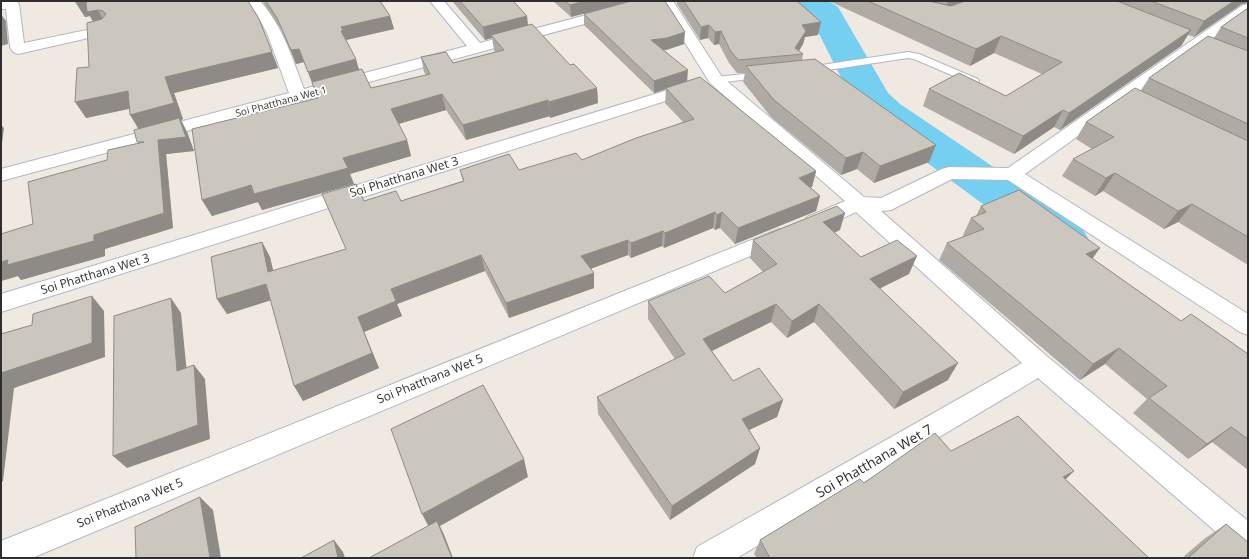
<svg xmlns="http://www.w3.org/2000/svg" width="1249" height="559" viewBox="0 0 1249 559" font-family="'Open Sans',sans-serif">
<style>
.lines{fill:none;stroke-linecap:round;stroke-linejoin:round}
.river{fill:#75cff0;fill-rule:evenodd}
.service-casing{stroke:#b4b7c1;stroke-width:2}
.minor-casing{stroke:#b4b7c1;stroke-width:2}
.service{fill:#fff;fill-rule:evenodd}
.minor{fill:#fff;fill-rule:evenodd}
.wall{fill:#afaba4}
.shaded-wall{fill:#8e8b86}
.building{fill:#cbc7bf;stroke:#8e8b86}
.labels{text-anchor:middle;stroke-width:3.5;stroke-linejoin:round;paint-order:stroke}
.far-street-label{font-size:10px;fill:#2e2e2e;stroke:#fff}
.street-label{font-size:12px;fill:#2e2e2e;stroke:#fff}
.near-street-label{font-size:14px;fill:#2e2e2e;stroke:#fff}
</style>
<rect width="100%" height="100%" fill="#efe9e1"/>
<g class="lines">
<!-- river -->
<path class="river" d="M 791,1 L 829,1 L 838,7 L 888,93 L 900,104 L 1081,226 L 1088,238 L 1081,250 L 1063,255 L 1045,250 L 872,122 L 852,99 L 812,20 L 795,8 Z"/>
<defs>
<path id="service" d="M 908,52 L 919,54 L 978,79 L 979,81 L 978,83 L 970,83 L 914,59 L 908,58 L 808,73 L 803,70 L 808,67 Z
M 763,72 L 767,73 L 768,75 L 767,77 L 716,83 L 711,80 L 716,77 Z"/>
<path id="minor" d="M 1,1 L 16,1 L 19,4 L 24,43 L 106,26 L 111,27 L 113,30 L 111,33 L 106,34 L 18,54 L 13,52 L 10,47 L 6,9 L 1,9 Z
M 246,1 L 260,1 C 283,26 292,58 304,89 L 467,46 L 430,1 L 444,1 L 480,43 L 613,8 L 618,9 L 620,12 L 618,15 L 1,181 L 1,169 L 289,93 L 267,33 L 256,13 Z
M 659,1 L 673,1 L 722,77 L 864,197 L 881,198 L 942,169 L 949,167 L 1008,168 L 1243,5 L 1248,4 L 1248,14 L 1025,174 L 1248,314 L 1248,335 L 1240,332 L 1008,180 L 952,179 L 891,210 L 881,211 L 1049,358 L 1248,521 L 1248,555 L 1237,550 L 1038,378 L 737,558 L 693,558 L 697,547 L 1022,363 L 856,212 C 842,218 822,231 807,227 L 804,222 L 807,217 L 845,201 L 710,83 Z
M 694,82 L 700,84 L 702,87 L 700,90 L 1,312 L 1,294 Z
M 779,229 L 786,231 L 789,236 L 786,241 L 32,558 L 1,558 L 1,541 Z"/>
</defs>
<!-- service casing -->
<use href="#service" class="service-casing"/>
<!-- minor casing -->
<use href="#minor" class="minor-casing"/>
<!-- service -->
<use href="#service" class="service"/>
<!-- minor -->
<use href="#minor" class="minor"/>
</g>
<!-- wall -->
<path class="wall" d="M 263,1 L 388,1 L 381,2 L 390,16 L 394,29 L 346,40 L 359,70 L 371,88 L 426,75 L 424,72 L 421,57 L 453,63 L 495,52 L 494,50 L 492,38 L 485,40 L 452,1 L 513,1 L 527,16 L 528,26 L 570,65 L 597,88 L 598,103 L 550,118 L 550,116 L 466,140 L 446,110 L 398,124 L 407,140 L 411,156 L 350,174 L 354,184 L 364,201 L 401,201 L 463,181 L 460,170 L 519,170 L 582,160 L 683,122 L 665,103 L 666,89 L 654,93 L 584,25 L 584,14 L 684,44 L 666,50 L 663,50 L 687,81 L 816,171 L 812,187 L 810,187 L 820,196 L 816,211 L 735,244 L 720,228 L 715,230 L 713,228 L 664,248 L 662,246 L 631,258 L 628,255 L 590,269 L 594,288 L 509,318 L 485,271 L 397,304 L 402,316 L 364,332 L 379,368 L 303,401 L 271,300 L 227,314 L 217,299 L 262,242 L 270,257 L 273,271 L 346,249 L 354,184 L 262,210 L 258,202 L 212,216 L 202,200 L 318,98 L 304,62 L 296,64 L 282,31 L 264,4 Z
M 553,1 L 631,1 L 571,17 Z
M 677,1 L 797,1 L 821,22 L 818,35 L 805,37 L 803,44 L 799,51 L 803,54 L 802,60 L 936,145 L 929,162 L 874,183 L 857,169 L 841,175 L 771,117 L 743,82 L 745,73 L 737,73 L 729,63 L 719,44 L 714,45 L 708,38 L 700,40 L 677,4 Z
M 829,1 L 1248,1 L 1248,3 L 1242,4 L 1194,37 L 1188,35 L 1181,46 L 1060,130 L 1054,127 L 1014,154 L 923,106 L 929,89 L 1006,96 L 1042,74 L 994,53 L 970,66 Z
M 76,3 L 259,19 L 278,68 L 174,93 L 183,119 L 181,120 L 187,132 L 194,151 L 166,154 L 173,228 L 105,249 L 105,256 L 21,280 L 18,276 L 1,281 L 1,234 L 33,224 L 107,160 L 138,143 L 138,129 L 129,109 L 86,118 L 89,67 L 93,21 L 90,16 L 85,17 Z
M 1248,8 L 1248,265 L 1178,222 L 1164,229 L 1103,191 L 1095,196 L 1062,176 L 1073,159 L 1092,149 L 1076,139 L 1086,122 L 1141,90 L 1149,78 L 1214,38 L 1221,27 Z
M 981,206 L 1092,258 L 1181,321 L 1248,354 L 1248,470 L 1212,442 L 1188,459 L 1133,413 L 1147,399 L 1105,364 L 1080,380 L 939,260 L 947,243 L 964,236 L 963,235 L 971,218 L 976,216 Z
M 840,230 L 834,233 L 861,257 L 909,274 L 880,288 L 948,380 L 894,409 L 814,322 L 787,338 L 771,322 L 712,351 L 733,381 L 783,400 L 777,417 L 749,430 L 760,448 L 755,464 L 670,520 L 598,414 L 597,397 L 675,359 L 648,319 L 648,301 L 725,293 L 763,272 L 750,258 L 753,240 Z
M 951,451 L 1074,471 L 1065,479 L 1149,558 L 757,558 L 754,554 L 760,540 L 864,483 Z
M 1226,524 L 1248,558 L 1182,558 L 1204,539 Z"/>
<!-- shaded-wall -->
<path class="shaded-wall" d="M 84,1 L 87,1 L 98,10 L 106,25 L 96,27 L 90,16 L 85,17 L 76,3 Z
M 585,1 L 631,1 L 571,17 L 570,5 Z
M 948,1 L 969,1 L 945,10 Z
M 1234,1 L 1248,1 L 1248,3 L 1242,4 L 1194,37 L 1204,21 Z
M 1,14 L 6,21 L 8,44 L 1,46 Z
M 390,16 L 394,29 L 346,40 L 341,31 L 341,27 Z
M 527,16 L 528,28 L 491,35 L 492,38 L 485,40 L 483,27 Z
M 259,19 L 278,68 L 174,93 L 183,119 L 181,120 L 187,132 L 194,151 L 166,154 L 173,228 L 105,249 L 105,256 L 21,280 L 18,276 L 1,281 L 1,262 L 164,213 L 140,131 L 130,115 L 165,77 Z
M 821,22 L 818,35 L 805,37 L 803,44 L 797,54 L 795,48 L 802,25 Z
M 709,25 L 708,38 L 700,40 L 701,27 Z
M 1191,30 L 1181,46 L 1060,130 L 1069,113 Z
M 721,31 L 719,44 L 714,45 L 715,32 Z
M 685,32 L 684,44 L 666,50 L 650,52 L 651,40 Z
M 1001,36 L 994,53 L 970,66 L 976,49 Z
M 299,49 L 304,62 L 296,64 L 291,50 Z
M 356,59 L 360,73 L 313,85 L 308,72 Z
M 688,70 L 687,82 L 666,88 L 666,89 L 654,93 L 654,81 Z
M 597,88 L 598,103 L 550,118 L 549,102 Z
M 128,91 L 137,107 L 86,118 L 75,102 Z
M 442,94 L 446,110 L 395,125 L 391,109 Z
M 548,100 L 550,116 L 466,140 L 463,125 Z
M 1063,110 L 1054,127 L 1014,154 L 1023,136 Z
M 1,125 L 4,128 L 1,151 Z
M 407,140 L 411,156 L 350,174 L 354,184 L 262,210 L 258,202 L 212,216 L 202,200 L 343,158 Z
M 936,145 L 929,162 L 874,183 L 880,166 Z
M 863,152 L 857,169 L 841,175 L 846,158 Z
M 816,171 L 812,187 L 795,193 L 799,178 Z
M 1115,173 L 1103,191 L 1095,196 L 1106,178 Z
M 820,196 L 816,211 L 735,244 L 738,228 Z
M 1192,204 L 1178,222 L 1164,229 L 1178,211 Z
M 715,212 L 713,228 L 664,248 L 665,233 Z
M 722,212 L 720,228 L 715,230 L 717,215 Z
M 845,213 L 840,230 L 818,240 L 823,222 Z
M 663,231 L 662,246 L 631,258 L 631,243 Z
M 628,240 L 628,255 L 582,272 L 581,256 Z
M 262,242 L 270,257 L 277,287 L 268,272 Z
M 1100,248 L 1088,265 L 1086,254 Z
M 481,255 L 485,271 L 397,304 L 402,316 L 364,332 L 379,368 L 303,401 L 294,386 L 358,317 L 391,289 Z
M 917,256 L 909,274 L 863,297 L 870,279 Z
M 594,273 L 594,288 L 509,318 L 506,303 Z
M 266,284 L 275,299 L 227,314 L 217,299 Z
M 92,296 L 104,311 L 105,357 L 14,388 L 3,481 L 1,482 L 1,373 Z
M 171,298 L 181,313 L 188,384 L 177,371 Z
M 776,304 L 771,322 L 701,356 L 703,339 Z
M 819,304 L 814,322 L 787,338 L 792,321 Z
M 1119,348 L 1105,364 L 1080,380 L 1093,364 Z
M 958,363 L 948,380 L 894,409 L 903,392 Z
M 194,365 L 205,379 L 210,439 L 127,468 L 113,456 Z
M 783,400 L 777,417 L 738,435 L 742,419 Z
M 1231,427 L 1212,442 L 1188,459 L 1207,444 Z
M 760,448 L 755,464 L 670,520 L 672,506 Z
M 524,459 L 528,477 L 440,526 L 445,537 L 453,558 L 452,558 L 431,531 L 422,514 Z
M 1074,471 L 1058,487 L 1063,477 Z
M 200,497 L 213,510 L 221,558 L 210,558 Z
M 334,540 L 343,552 L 345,558 L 338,558 Z"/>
<!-- building -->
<path class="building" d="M 76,1 L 84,1 L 76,3 Z
M 86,1 L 248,1 L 259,19 L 272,52 L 165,77 L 174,103 L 130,115 L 128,91 L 75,102 L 77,68 L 89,67 L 87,23 L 102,19 L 106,14 L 103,11 L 98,10 L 87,12 Z
M 266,1 L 380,1 L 390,16 L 341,27 L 343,30 L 341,31 L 356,59 L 308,72 L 299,49 L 291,50 L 277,18 Z
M 460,1 L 513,1 L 527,16 L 483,27 Z
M 565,1 L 585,1 L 570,5 Z
M 631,1 L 665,1 L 685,32 L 667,38 L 651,40 L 688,70 L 654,81 L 584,14 Z
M 684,1 L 797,1 L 821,22 L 802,25 L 806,31 L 795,48 L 803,54 L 738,60 L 730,50 L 721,31 L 715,32 L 709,25 L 701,27 Z
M 868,1 L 929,1 L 951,6 L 965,1 L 1117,1 L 1191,30 L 1069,113 L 1063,110 L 1023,136 L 929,89 L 959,73 L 1006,96 L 1062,62 L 1001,36 L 976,49 Z
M 1151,1 L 1234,1 L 1204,21 Z
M 1248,8 L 1248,38 L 1221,27 Z
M 532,24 L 570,65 L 574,64 L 597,88 L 549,102 L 548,100 L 463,125 L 442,94 L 391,109 L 407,140 L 343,158 L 348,168 L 254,194 L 251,185 L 202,200 L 192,129 L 318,98 L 312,82 L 362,69 L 371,88 L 430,74 L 421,57 L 446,52 L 453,63 L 504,50 L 491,35 Z
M 1208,36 L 1248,51 L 1248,124 L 1149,78 Z
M 815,59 L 936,145 L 880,166 L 863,152 L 846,158 L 774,100 L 746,66 Z
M 700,77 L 816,171 L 799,178 L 820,196 L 738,228 L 722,212 L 717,215 L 715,212 L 665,233 L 663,231 L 631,243 L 628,240 L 581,256 L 594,273 L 506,303 L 481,255 L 391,289 L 396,301 L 358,317 L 372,353 L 294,386 L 266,284 L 217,299 L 211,257 L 262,242 L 268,272 L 346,249 L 322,194 L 356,184 L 364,201 L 396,191 L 401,201 L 464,181 L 460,170 L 509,154 L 519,170 L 576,153 L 582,160 L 636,138 L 694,119 L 666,88 Z
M 1135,88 L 1248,141 L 1248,237 L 1192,204 L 1178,211 L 1115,173 L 1106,178 L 1073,159 L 1114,137 L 1086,122 Z
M 179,118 L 186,137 L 158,140 L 164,213 L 94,235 L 94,241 L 7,265 L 8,260 L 1,262 L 1,234 L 33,224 L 28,182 L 107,160 L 108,150 L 144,142 L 137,142 L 134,130 Z
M 1019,190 L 1100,248 L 1086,254 L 1181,321 L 1191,314 L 1248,354 L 1248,439 L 1231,427 L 1207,444 L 1149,398 L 1167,386 L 1119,348 L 1093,364 L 947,243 L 984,229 L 971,218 L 986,212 L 981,206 Z
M 837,206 L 845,213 L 823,222 L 861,257 L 897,240 L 917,256 L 870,279 L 958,363 L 903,392 L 819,304 L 792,321 L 776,304 L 703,339 L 733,381 L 759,368 L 783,400 L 742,419 L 760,448 L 672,506 L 597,397 L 685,354 L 648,301 L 709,276 L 725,293 L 777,264 L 753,240 Z
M 92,296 L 92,343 L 1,373 L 1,334 L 32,325 L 33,314 Z
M 171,298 L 177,371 L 194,365 L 198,425 L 113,456 L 114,316 Z
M 483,385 L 524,459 L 422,514 L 391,429 Z
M 1018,416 L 1074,471 L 1063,477 L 1149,558 L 770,558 L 760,540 L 860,479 L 864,483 L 935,433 L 951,451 Z
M 200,497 L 210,558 L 136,558 L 135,527 Z
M 437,521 L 452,558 L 369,558 Z
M 1226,524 L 1248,542 L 1248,558 L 1188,558 Z
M 334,540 L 338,558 L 301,558 Z"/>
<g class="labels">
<!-- far-street labels -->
<g class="far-street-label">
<text transform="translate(281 101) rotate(-15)" y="4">Soi Phatthana Wet 1</text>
</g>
<!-- street labels -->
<g class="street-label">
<text transform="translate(404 177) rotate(-17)" y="4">Soi Phatthana Wet 3</text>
<text transform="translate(95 274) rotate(-17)" y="4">Soi Phatthana Wet 3</text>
<text transform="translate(430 379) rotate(-22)" y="4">Soi Phatthana Wet 5</text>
<text transform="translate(130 503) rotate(-22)" y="4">Soi Phatthana Wet 5</text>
</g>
<!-- near-street labels -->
<g class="near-street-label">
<text transform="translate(874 461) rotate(-30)" y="5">Soi Phatthana Wet 7</text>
</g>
</g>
<!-- border -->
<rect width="1249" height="559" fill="none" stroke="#2e2e2e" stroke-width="4"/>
</svg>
